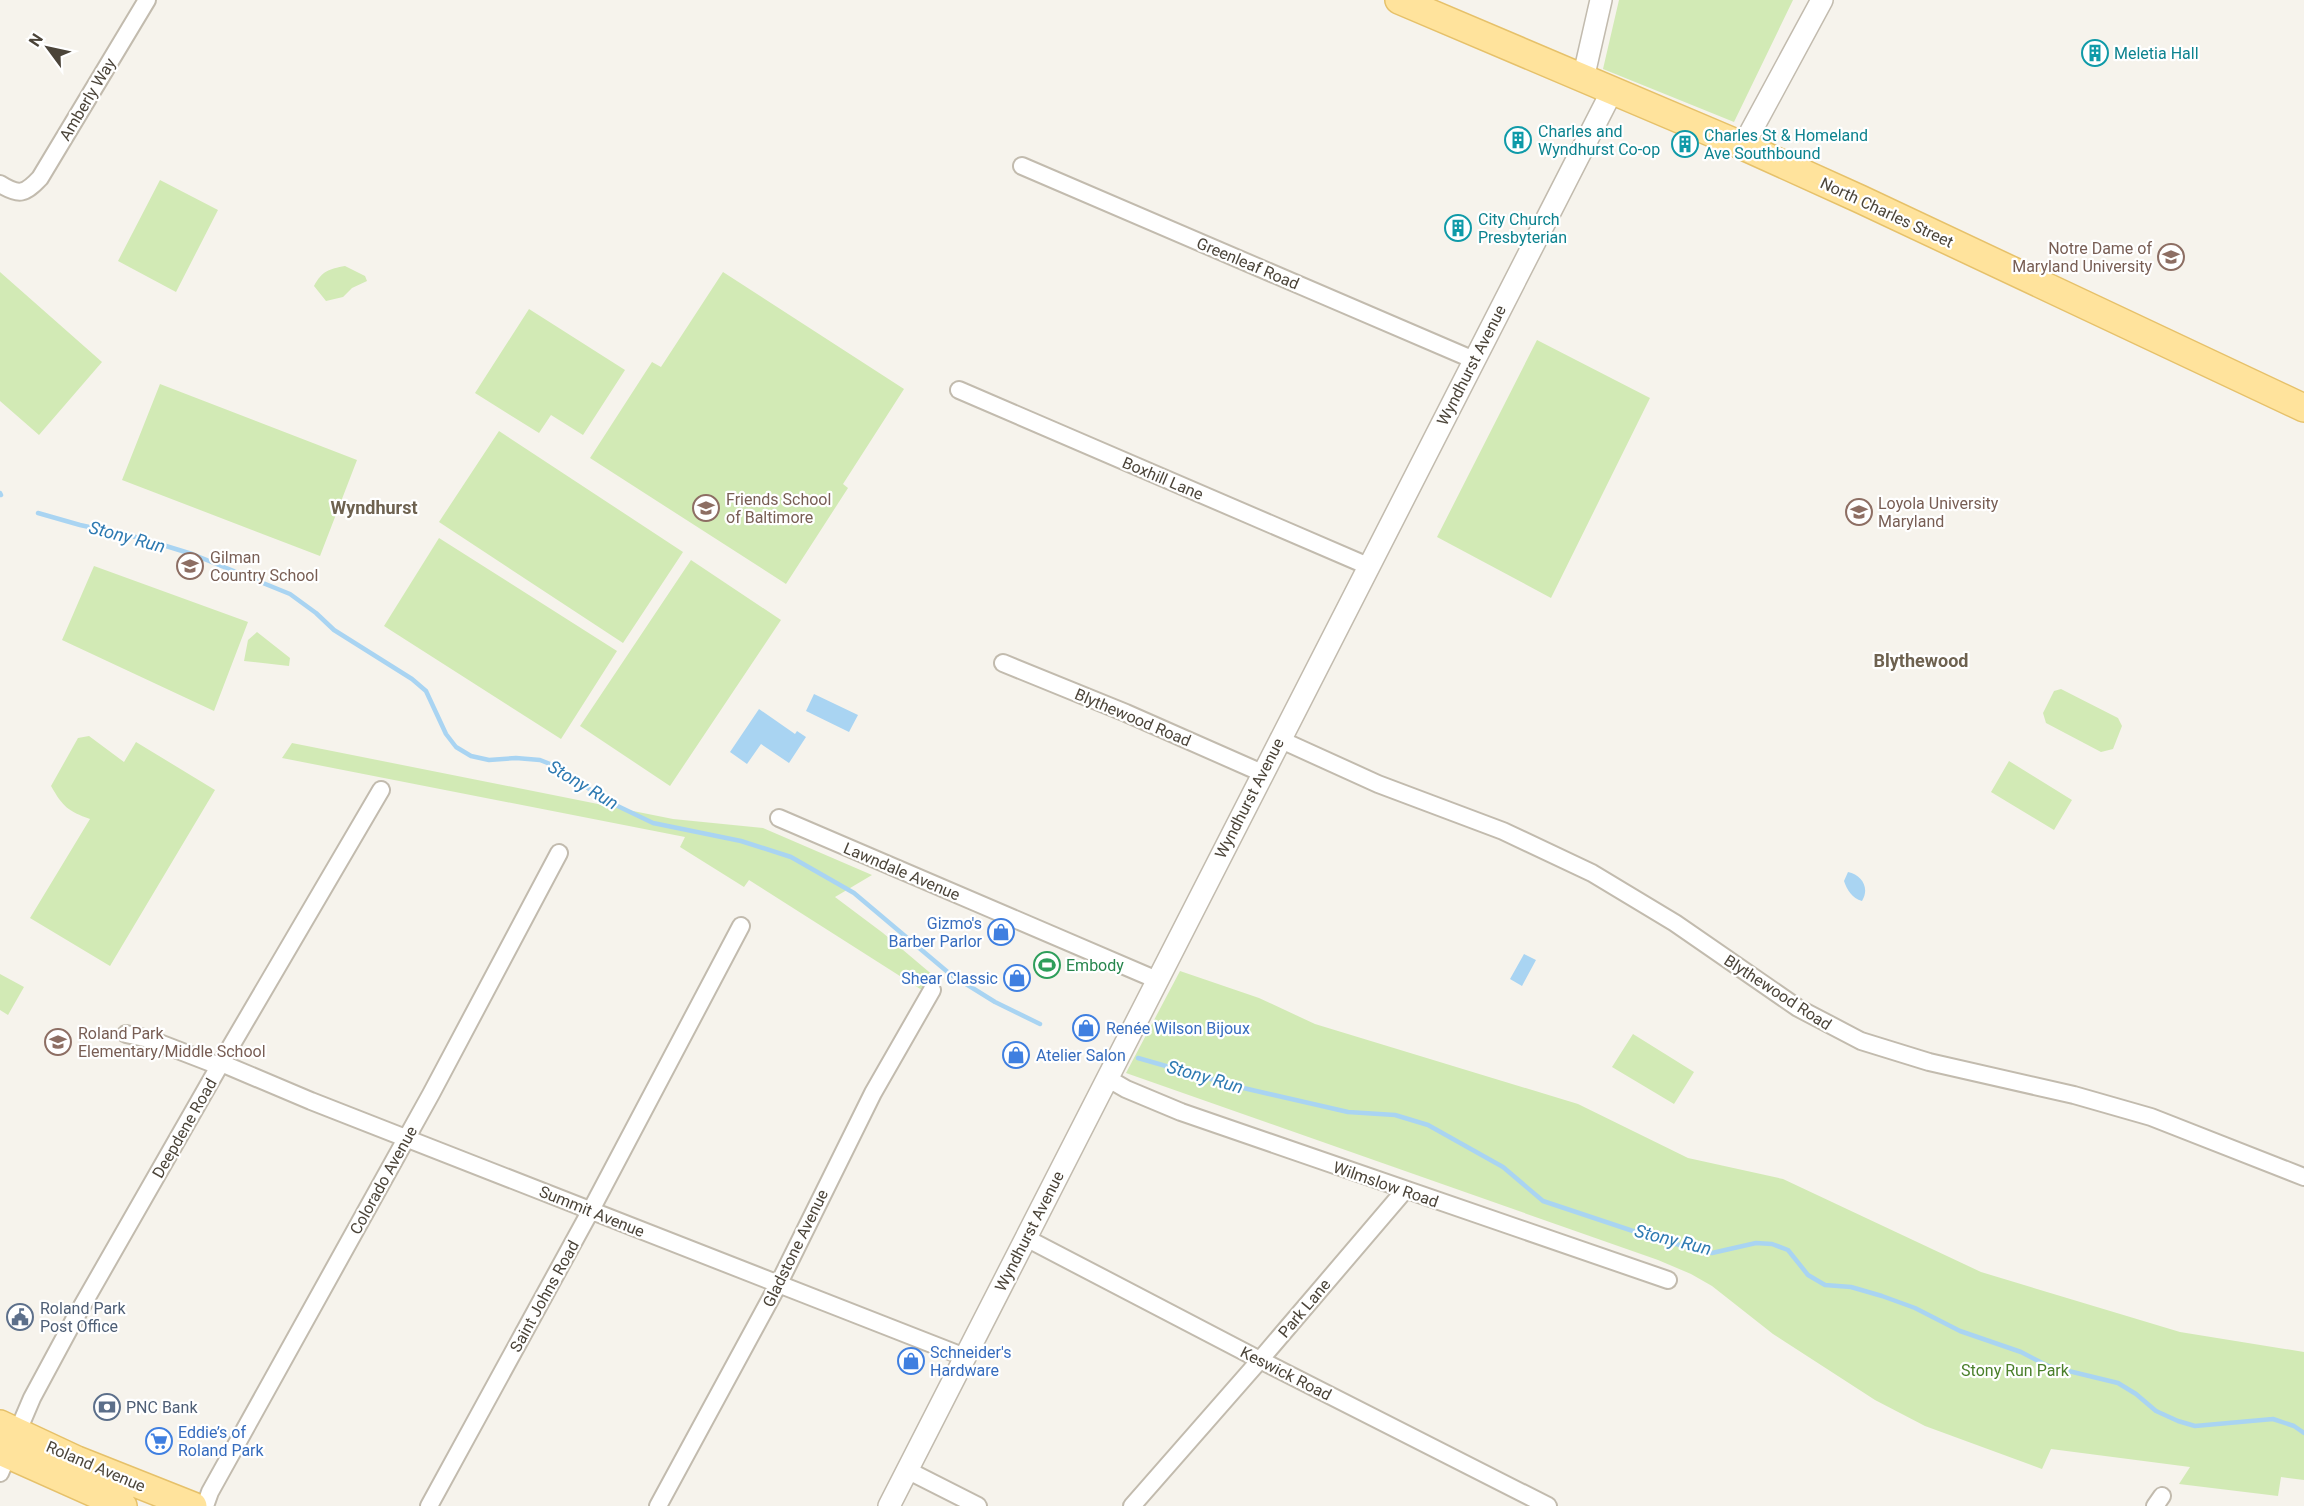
<svg xmlns="http://www.w3.org/2000/svg" width="2304" height="1506" viewBox="0 0 2304 1506" font-family="Roboto,sans-serif">
<style>
.green{fill:#d2eab5}
.water{fill:#a9d4f2}
.lines{fill:none;stroke-linecap:round;stroke-linejoin:round}
.stream{stroke:#a9d4f2;stroke-width:4.5}
.minor-casing{stroke:#c2bbae;stroke-width:20}
.tertiary-casing{stroke:#c2bbae;stroke-width:24}
.primary-casing{stroke:#e6c16a;stroke-width:30}
.minor{stroke:#fff;stroke-width:16}
.tertiary{stroke:#fff;stroke-width:21}
.primary{stroke:#ffe39c;stroke-width:27}
.labels{text-anchor:middle;stroke-width:4.5;stroke-linejoin:round;paint-order:stroke}
.culture-label{font-size:16px;fill:#0d838f;stroke:#fff;text-anchor:start}
.street-label{font-size:16px;fill:#4b4439;stroke:#fff}
.education-label{font-size:16px;fill:#785e54;stroke:#fff;text-anchor:start}
.shop-label{font-size:16px;fill:#366cbe;stroke:#fff;text-anchor:start}
.leisure-label{font-size:16px;fill:#27864d;stroke:#fff;text-anchor:start}
.service-label{font-size:16px;fill:#4e5e75;stroke:#fff;text-anchor:start}
.park-label{font-size:16px;fill:#4a7f2a;stroke:#fff}
.neighbourhood-label{font-size:18px;font-weight:bold;fill:#6e6250;stroke:#fff}
.water-label{font-size:18px;font-style:italic;fill:#2e7ab2;stroke:#fff}
</style>
<rect width="100%" height="100%" fill="#f6f3ec"/>
<!-- green -->
<path class="green" d="M 1619,0 L 1793,0 L 1734,122 L 1603,69 Z
M 160,180 L 218,210 L 176,292 L 118,261 Z
M 345,266 L 365,276 L 367,281 L 352,288 L 343,297 L 326,301 L 314,286 C 322,271 329,269 345,266 Z
M 0,272 L 102,362 L 39,435 L 0,401 Z
M 723,272 L 904,389 L 843,484 L 848,488 L 786,584 L 590,458 L 652,362 L 661,367 Z
M 529,309 L 625,370 L 583,435 L 551,415 L 539,433 L 475,393 Z
M 1537,340 L 1650,398 L 1551,598 L 1437,537 Z
M 160,384 L 357,460 L 320,556 L 122,480 Z
M 499,431 L 683,552 L 623,643 L 439,522 Z
M 439,538 L 617,651 L 561,739 L 384,626 Z
M 691,560 L 781,620 L 670,786 L 580,726 Z
M 94,566 L 248,622 L 214,711 L 62,640 Z
M 257,632 L 290,658 L 289,666 L 244,661 L 248,640 Z
M 2061,689 L 2118,718 L 2122,726 L 2113,749 L 2101,752 L 2046,723 L 2043,713 L 2054,691 Z
M 89,736 L 124,762 L 136,742 L 215,790 L 110,966 L 30,918 L 90,819 C 68,811 63,807 51,786 L 78,738 Z
M 292,743 L 673,819 L 763,828 L 872,875 L 835,897 L 883,933 L 935,977 L 925,992 L 749,880 L 744,887 L 680,847 L 685,837 L 282,758 Z
M 2009,761 L 2072,800 L 2054,830 L 1991,792 Z
M 1180,971 L 1259,998 L 1315,1024 L 1578,1104 L 1688,1158 L 1783,1179 L 1981,1272 L 2180,1332 L 2304,1352 L 2304,1480 L 2281,1477 L 2278,1496 L 2179,1484 L 2190,1467 L 2051,1449 L 2042,1469 L 1925,1426 L 1875,1400 L 1773,1334 L 1712,1286 L 1691,1274 L 1658,1260 L 1126,1073 Z
M 0,974 L 24,987 L 8,1015 L 0,1010 Z
M 1633,1034 L 1694,1072 L 1674,1104 L 1612,1067 Z"/>
<!-- water -->
<path class="water" d="M 814,694 L 858,715 L 849,732 L 806,711 Z
M 759,709 L 795,734 L 797,731 L 806,737 L 789,763 L 761,744 L 747,764 L 730,752 Z
M 1848,872 C 1862,875 1870,888 1862,901 C 1852,898 1847,890 1844,881 Z
M 1524,954 L 1536,960 L 1522,986 L 1510,979 Z"/>
<g class="lines">
<!-- stream -->
<path class="stream" d="M 0,493 L 1,495
M 38,513 L 80,525 L 140,538 L 192,554 L 290,594 L 316,613 L 334,630 L 412,679 L 426,691 L 446,734 L 456,747 L 471,756 L 489,760 L 516,758 L 540,760 L 560,768 L 603,799 L 653,823 L 741,841 L 791,857 L 854,893 L 950,974 L 995,1002 L 1040,1024
M 1138,1058 L 1239,1087 L 1348,1112 L 1395,1115 L 1428,1125 L 1503,1167 L 1543,1201 L 1660,1240 L 1712,1253 L 1756,1243 L 1772,1244 L 1788,1250 L 1808,1275 L 1825,1285 L 1851,1287 L 1882,1296 L 1915,1308 L 1960,1331 L 2021,1352 L 2048,1366 L 2118,1383 L 2136,1394 L 2156,1411 L 2178,1421 L 2195,1426 L 2273,1419 L 2294,1426 L 2304,1433"/>
<defs>
<path id="minor" d="M 1022,166 L 1474,360
M 0,184 C 19,196 25,194 40,178 L 147,0
M 959,390 L 1368,566
M 1003,663 L 1126,713 L 1262,773
M 1279,739 L 1378,784 L 1503,831 L 1592,873 L 1675,923 L 1798,1008 L 1861,1041 L 1929,1062 L 2074,1095 L 2151,1117 L 2304,1177
M 779,818 L 1157,980
M 126,1034 L 149,1039 L 219,1066
M 221,1063 L 311,1101 L 965,1357
M 1107,1078 L 1126,1089 L 1181,1112 L 1668,1280
M 1026,1238 L 1260,1360 L 1548,1506
M 907,1470 L 978,1506
M 0,1473 L 32,1398 L 74,1320 L 221,1063 L 381,790
M 205,1506 L 210,1492 L 431,1094 L 559,853
M 429,1506 L 591,1210 L 741,926
M 658,1506 L 778,1285 L 873,1093 L 932,990
M 1132,1506 L 1260,1360 L 1405,1190
M 2155,1506 L 2162,1496"/>
<path id="tertiary" d="M 1583,79 L 1601,0
M 1743,146 L 1822,0
M 889,1506 L 1612,91"/>
<path id="primary" d="M 1399,0 L 1743,146 L 1860,199 L 2304,408
M 0,1424 L 77,1460 L 193,1506
M 0,1451 L 123,1506"/>
</defs>
<!-- minor casing -->
<use href="#minor" class="minor-casing"/>
<!-- tertiary casing -->
<use href="#tertiary" class="tertiary-casing"/>
<!-- primary casing -->
<use href="#primary" class="primary-casing"/>
<!-- minor -->
<use href="#minor" class="minor"/>
<!-- tertiary -->
<use href="#tertiary" class="tertiary"/>
<!-- primary -->
<use href="#primary" class="primary"/>
</g>
<!-- icons -->
<defs>
<symbol id="building-ring" viewBox="-11 -11 22 22"><circle r="9.5" fill="#fff" stroke="#0f9aa8" stroke-width="1.5"/><path d="M-4-6H4V6H1V3H-1V6H-4ZM-2.5-4.3h1.7v1.8h-1.7ZM.8-4.3h1.7v1.8H.8ZM-2.5-1h1.7V.8h-1.7ZM.8-1h1.7V.8H.8Z" fill="#0f9aa8"/></symbol>
<symbol id="university-ring" viewBox="-11 -11 22 22"><circle r="9.5" fill="#fff" stroke="#8d6e63" stroke-width="1.5"/><path d="M0-5L7-2L0 1L-7-2ZM-4 1L0 2.5L4 1V4Q0 6-4 4Z" fill="#8d6e63"/></symbol>
<symbol id="school-ring" viewBox="-11 -11 22 22"><circle r="9.5" fill="#fff" stroke="#8d6e63" stroke-width="1.5"/><path d="M0-5L7-2L0 1L-7-2ZM-4 1L0 2.5L4 1V4Q0 6-4 4Z" fill="#8d6e63"/></symbol>
<symbol id="shop-ring" viewBox="-11 -11 22 22"><circle r="9.5" fill="#fff" stroke="#3f7fe0" stroke-width="1.5"/><path d="M-5-2.5h2.3a2.7 3.5 0 0 1 5.4 0H5L5.5 6h-11ZM-1.5-2.5h3a1.5 2.3 0 0 0-3 0Z" fill="#3f7fe0"/></symbol>
<symbol id="stadium-ring" viewBox="-11 -11 22 22"><circle r="9.5" fill="#fff" stroke="#2e9e5b" stroke-width="1.5"/><path d="M0-5a6.5 5 0 1 0 0 10a6.5 5 0 1 0 0-10ZM-3.5-1.8h7v3.6h-7Z" fill="#2e9e5b"/></symbol>
<symbol id="civic-ring" viewBox="-11 -11 22 22"><circle r="9.5" fill="#fff" stroke="#5c6f8a" stroke-width="1.5"/><path d="M-.6-6.5H3V-4.5H.6V-3L4-1V1h2V6H-6V1h2V-1L-.6-3ZM-1.2 2.5V6h2.4V2.5Z" fill="#5c6f8a"/></symbol>
<symbol id="bank-ring" viewBox="-11 -11 22 22"><circle r="9.5" fill="#fff" stroke="#5c6f8a" stroke-width="1.5"/><path d="M-6-4H6V4H-6ZM0-2.3a2.3 2.3 0 1 0 0 4.6a2.3 2.3 0 1 0 0-4.6Z" fill="#5c6f8a"/></symbol>
<symbol id="supermarket-ring" viewBox="-11 -11 22 22"><circle r="9.5" fill="#fff" stroke="#3f7fe0" stroke-width="1.5"/><path d="M-6-5.5h2.5l.6 2H6L4.5 2H-2.5L-4.4-4H-6ZM-1.5 3.2a1.3 1.3 0 1 0 .1 0ZM3 3.2a1.3 1.3 0 1 0 .1 0Z" fill="#3f7fe0"/></symbol>
</defs>
<g fill-rule="evenodd">
<use href="#building-ring" x="2080" y="38" width="30" height="30"/>
<use href="#building-ring" x="1503" y="125" width="30" height="30"/>
<use href="#building-ring" x="1670" y="129" width="30" height="30"/>
<use href="#building-ring" x="1443" y="213" width="30" height="30"/>
<use href="#university-ring" x="2156" y="242" width="30" height="30"/>
<use href="#school-ring" x="691" y="493" width="30" height="30"/>
<use href="#university-ring" x="1844" y="497" width="30" height="30"/>
<use href="#school-ring" x="175" y="551" width="30" height="30"/>
<use href="#shop-ring" x="986" y="917" width="30" height="30"/>
<use href="#stadium-ring" x="1032" y="950" width="30" height="30"/>
<use href="#shop-ring" x="1002" y="963" width="30" height="30"/>
<use href="#shop-ring" x="1071" y="1013" width="30" height="30"/>
<use href="#school-ring" x="43" y="1027" width="30" height="30"/>
<use href="#shop-ring" x="1001" y="1040" width="30" height="30"/>
<use href="#civic-ring" x="5" y="1302" width="30" height="30"/>
<use href="#shop-ring" x="896" y="1346" width="30" height="30"/>
<use href="#bank-ring" x="92" y="1392" width="30" height="30"/>
<use href="#supermarket-ring" x="144" y="1426" width="30" height="30"/>
</g>
<g class="labels">
<!-- culture labels -->
<g class="culture-label">
<text x="2114" y="59">Meletia Hall</text>
<text x="1538" y="137">Charles and<tspan x="1538" dy="18">Wyndhurst Co-op</tspan></text>
<text x="1704" y="141">Charles St &amp; Homeland<tspan x="1704" dy="18">Ave Southbound</tspan></text>
<text x="1478" y="225">City Church<tspan x="1478" dy="18">Presbyterian</tspan></text>
</g>
<!-- street labels -->
<g class="street-label">
<text transform="translate(87 99) rotate(-59)" y="6">Amberly Way</text>
<text transform="translate(1887 212) rotate(25)" y="6">North Charles Street</text>
<text transform="translate(1248 263) rotate(23)" y="6">Greenleaf Road</text>
<text transform="translate(1471 365) rotate(-63)" y="6">Wyndhurst Avenue</text>
<text transform="translate(1163 478) rotate(23)" y="6">Boxhill Lane</text>
<text transform="translate(1133 717) rotate(23)" y="6">Blythewood Road</text>
<text transform="translate(1249 798) rotate(-63)" y="6">Wyndhurst Avenue</text>
<text transform="translate(902 871) rotate(23)" y="6">Lawndale Avenue</text>
<text transform="translate(1778 992) rotate(33)" y="6">Blythewood Road</text>
<text transform="translate(184 1128) rotate(-60)" y="6">Deepdene Road</text>
<text transform="translate(383 1180) rotate(-61)" y="6">Colorado Avenue</text>
<text transform="translate(1386 1184) rotate(19)" y="6">Wilmslow Road</text>
<text transform="translate(592 1211) rotate(22)" y="6">Summit Avenue</text>
<text transform="translate(1029 1231) rotate(-63)" y="6">Wyndhurst Avenue</text>
<text transform="translate(795 1248) rotate(-64)" y="6">Gladstone Avenue</text>
<text transform="translate(544 1296) rotate(-61)" y="6">Saint Johns Road</text>
<text transform="translate(1304 1308) rotate(-50)" y="6">Park Lane</text>
<text transform="translate(1286 1373) rotate(27)" y="6">Keswick Road</text>
<text transform="translate(96 1466) rotate(23)" y="6">Roland Avenue</text>
</g>
<!-- education labels -->
<g class="education-label">
<text x="2152" y="254" text-anchor="end">Notre Dame of<tspan x="2152" dy="18">Maryland University</tspan></text>
<text x="726" y="505">Friends School<tspan x="726" dy="18">of Baltimore</tspan></text>
<text x="1878" y="509">Loyola University<tspan x="1878" dy="18">Maryland</tspan></text>
<text x="210" y="563">Gilman<tspan x="210" dy="18">Country School</tspan></text>
<text x="78" y="1039">Roland Park<tspan x="78" dy="18">Elementary/Middle School</tspan></text>
</g>
<!-- shop labels -->
<g class="shop-label">
<text x="982" y="929" text-anchor="end">Gizmo's<tspan x="982" dy="18">Barber Parlor</tspan></text>
<text x="998" y="984" text-anchor="end">Shear Classic</text>
<text x="1106" y="1034">Renée Wilson Bijoux</text>
<text x="1036" y="1061">Atelier Salon</text>
<text x="930" y="1358">Schneider's<tspan x="930" dy="18">Hardware</tspan></text>
<text x="178" y="1438">Eddie’s of<tspan x="178" dy="18">Roland Park</tspan></text>
</g>
<!-- leisure labels -->
<g class="leisure-label">
<text x="1066" y="971">Embody</text>
</g>
<!-- service labels -->
<g class="service-label">
<text x="40" y="1314">Roland Park<tspan x="40" dy="18">Post Office</tspan></text>
<text x="126" y="1413">PNC Bank</text>
</g>
<!-- park labels -->
<g class="park-label">
<text x="2015" y="1376">Stony Run Park</text>
</g>
<!-- neighbourhood labels -->
<g class="neighbourhood-label">
<text x="374" y="514">Wyndhurst</text>
<text x="1921" y="667">Blythewood</text>
</g>
<!-- water labels -->
<g class="water-label">
<text transform="translate(127 537) rotate(15)" y="6">Stony Run</text>
<text transform="translate(583 785) rotate(31)" y="6">Stony Run</text>
<text transform="translate(1205 1077) rotate(16)" y="6">Stony Run</text>
<text transform="translate(1673 1240) rotate(14)" y="6">Stony Run</text>
</g>
</g>
<!-- north arrow -->
<g transform="translate(48 48) rotate(303)" stroke="#ffffff" stroke-width="4.5" paint-order="stroke">
<path d="M0-4.5L10 22L0 15L-10 22Z" fill="#4b4439"/>
<text y="-9" font-size="16" font-weight="bold" text-anchor="middle" fill="#4b4439">N</text>
</g>
</svg>
